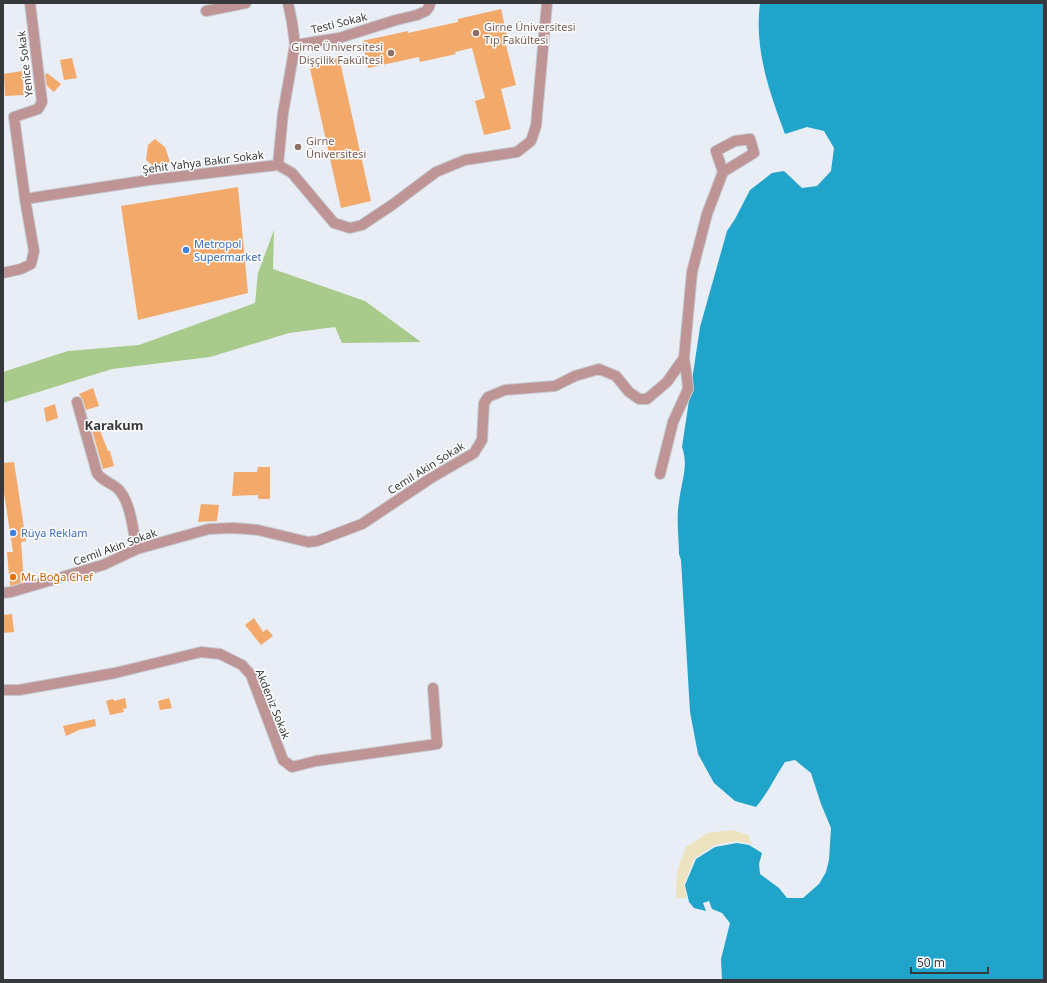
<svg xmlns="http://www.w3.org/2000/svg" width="1047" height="983" viewBox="0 0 1047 983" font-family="'Noto Sans',sans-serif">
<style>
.green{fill:#a8ca8a}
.sand{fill:#ede3be}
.water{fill:#21a4c9}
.building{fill:#f2a96a}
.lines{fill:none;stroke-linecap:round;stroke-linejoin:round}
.minor-casing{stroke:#c5c9d0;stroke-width:12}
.minor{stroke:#bf9494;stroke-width:10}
.education-dot{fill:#8d6e63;stroke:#fff;stroke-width:1.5}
.shop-dot{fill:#3f7fe0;stroke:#fff;stroke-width:1.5}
.food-dot{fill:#e8710a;stroke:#fff;stroke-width:1.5}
.labels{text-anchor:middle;stroke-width:3;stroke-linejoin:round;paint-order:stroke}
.street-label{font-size:11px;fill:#36383b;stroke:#fff}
.education-label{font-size:11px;fill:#785e54;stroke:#fff;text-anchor:start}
.shop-label{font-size:11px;fill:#366cbe;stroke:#fff;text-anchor:start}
.food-label{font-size:11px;fill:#c56008;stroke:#fff;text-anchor:start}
.quarter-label{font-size:13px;font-weight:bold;fill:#36383b;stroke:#fff}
</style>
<rect width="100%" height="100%" fill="#e9edf5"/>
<!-- green -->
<path class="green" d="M 274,230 L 273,269 L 365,301 L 421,342 L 342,343 L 335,327 L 289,333 L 210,357 L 112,369 L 3,403 L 3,372 L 68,351 L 139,345 L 255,303 L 258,273 Z"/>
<!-- sand -->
<path class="sand" d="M 732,830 L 748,835 L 752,844 L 737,841 L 714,845 L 694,859 L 684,884 L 687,898 L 676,898 L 677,872 L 686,847 L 708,833 Z"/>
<!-- water -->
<path class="water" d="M 760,3 L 1044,3 L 1044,980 L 722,980 L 721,959 L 730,923 L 722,913 L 712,909 L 709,901 L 703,903 L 706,911 L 694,908 L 689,902 L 685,885 L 696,859 L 715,847 L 737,843 L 749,845 L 762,853 L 759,864 L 760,874 L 779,888 L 787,898 L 803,898 L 819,884 L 826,872 L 829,860 L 831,828 L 821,804 L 811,773 L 795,760 L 785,762 C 775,777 768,793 756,807 L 735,801 L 714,783 L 698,754 L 690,712 L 681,560 L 679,554 C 679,537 676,519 679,502 C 681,483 689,466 682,447 L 700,327 L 727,231 L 735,219 L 750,190 L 772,173 L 784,171 L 802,188 L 817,186 L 831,171 L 834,148 L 824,131 L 807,127 L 785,134 C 769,91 754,49 760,3 Z"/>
<!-- building -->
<path class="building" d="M 501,9 L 508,40 L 505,41 L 516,85 L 501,89 L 511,129 L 484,135 L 475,101 L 485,98 L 472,48 L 455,52 L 456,54 L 420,62 L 419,57 L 368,68 L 362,41 L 408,31 L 408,33 L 458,22 L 458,19 Z
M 339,57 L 371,201 L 341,208 L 309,64 Z
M 72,58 L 77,78 L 64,80 L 60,60 Z
M 22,71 L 24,95 L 5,96 L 4,74 Z
M 47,73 L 61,84 L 54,92 L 47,86 L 45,75 Z
M 155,139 L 165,147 L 170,162 L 156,168 L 146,160 L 148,145 Z
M 238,187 L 248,293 L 138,320 L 121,206 Z
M 93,388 L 99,406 L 86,410 L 83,400 L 79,394 Z
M 55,404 L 58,418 L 46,422 L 44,408 Z
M 99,428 L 108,451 L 110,451 L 114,466 L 103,469 L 92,430 Z
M 14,462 L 26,541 L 21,542 L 24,582 L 10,586 L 7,552 L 13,552 L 3,486 L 3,463 Z
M 258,467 L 270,467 L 270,499 L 258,499 L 258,495 L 232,496 L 234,472 L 257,472 Z
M 201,504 L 219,505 L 217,521 L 198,522 Z
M 12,614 L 14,632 L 3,633 L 3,615 Z
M 254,618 L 263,632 L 267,629 L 273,636 L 261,645 L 245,625 Z
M 125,698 L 127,708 L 123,709 L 124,712 L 110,715 L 106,701 L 113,699 L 114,701 Z
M 169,698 L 172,708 L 160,710 L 158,701 Z
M 95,719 L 96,726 L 79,730 L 66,736 L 63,726 Z"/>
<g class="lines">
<defs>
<path id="minor" d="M 206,11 L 246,3
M 295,45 L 339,38 L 396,20 L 417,15 L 426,11 L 429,7 L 430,3
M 278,165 L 283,113 L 295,45 L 292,22 L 288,3
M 25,199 L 149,180 L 278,165 L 292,173 L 334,223 L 350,228 L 362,225 L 392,205 L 436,172 L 465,160 L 517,152 L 531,141 L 536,126 L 547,3
M 3,273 L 21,269 L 31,264 L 34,251 L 25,199 L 14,117 L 38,109 L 42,102 L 30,3
M 77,402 L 97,473 C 102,481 110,482 117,488 C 131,500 133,532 137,549
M 660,474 L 673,422 L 688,389 L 687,378 L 684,358
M 3,593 L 11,592 L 103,565 L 137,549 L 209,529 L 233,528 L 258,530 L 308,542 L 317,541 L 362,524 L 431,478 L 474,453 L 482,440 L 484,403 L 488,397 L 505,390 L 555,386 L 575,376 L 599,369 L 616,376 L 629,392 L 639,399 L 647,399 L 667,382 L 684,358 L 692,272 L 707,214 L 723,172 L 754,153 L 750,139 L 735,141 L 716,151 L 723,172
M 3,690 L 19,690 L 115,673 L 201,652 L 220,654 L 242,665 L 251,675 L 283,760 L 292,767 L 316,761 L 437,744 L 433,688"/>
</defs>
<!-- minor casing -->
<use href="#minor" class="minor-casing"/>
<!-- minor -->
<use href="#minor" class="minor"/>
</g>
<!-- markers -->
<g class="education-dot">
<circle cx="476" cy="33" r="4"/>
<circle cx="391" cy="53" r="4"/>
<circle cx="298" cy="147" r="4"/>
</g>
<g class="shop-dot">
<circle cx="186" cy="250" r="4"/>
<circle cx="13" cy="533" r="4"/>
</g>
<circle class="food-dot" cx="13" cy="577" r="4"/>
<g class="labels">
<!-- street labels -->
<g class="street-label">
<text transform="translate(339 23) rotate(-14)" y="4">Testi Sokak</text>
<text transform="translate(25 64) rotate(-97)" y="4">Yenice Sokak</text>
<text transform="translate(203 162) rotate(-7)" y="4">Şehit Yahya Bakır Sokak</text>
<text transform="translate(426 468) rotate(-32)" y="4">Cemil Akin Sokak</text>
<text transform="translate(115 547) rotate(-20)" y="4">Cemil Akin Sokak</text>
<text transform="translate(273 704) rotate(68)" y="4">Akdeniz Sokak</text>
</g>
<!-- education labels -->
<g class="education-label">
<text x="484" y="31">Girne Üniversitesi<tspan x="484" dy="13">Tıp Fakültesi</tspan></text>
<text x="383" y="51" text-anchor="end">Girne Üniversitesi<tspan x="383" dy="13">Dişçilik Fakültesi</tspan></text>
<text x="306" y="145">Girne<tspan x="306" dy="13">Üniversitesi</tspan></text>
</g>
<!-- shop labels -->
<g class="shop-label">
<text x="194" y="248">Metropol<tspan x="194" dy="13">Supermarket</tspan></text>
<text x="21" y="537">Rüya Reklam</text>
</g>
<!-- food labels -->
<g class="food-label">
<text x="21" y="581">Mr. Boğa Chef</text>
</g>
<!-- quarter labels -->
<g class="quarter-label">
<text x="114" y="430">Karakum</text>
</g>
</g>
<!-- border -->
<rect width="1047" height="983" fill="none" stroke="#36383b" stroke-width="8"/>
<!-- scale -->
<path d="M911 967v6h77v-6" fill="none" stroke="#36383b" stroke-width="2"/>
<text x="917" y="967" font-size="12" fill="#36383b" stroke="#ffffff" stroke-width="3" paint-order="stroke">50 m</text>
</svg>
